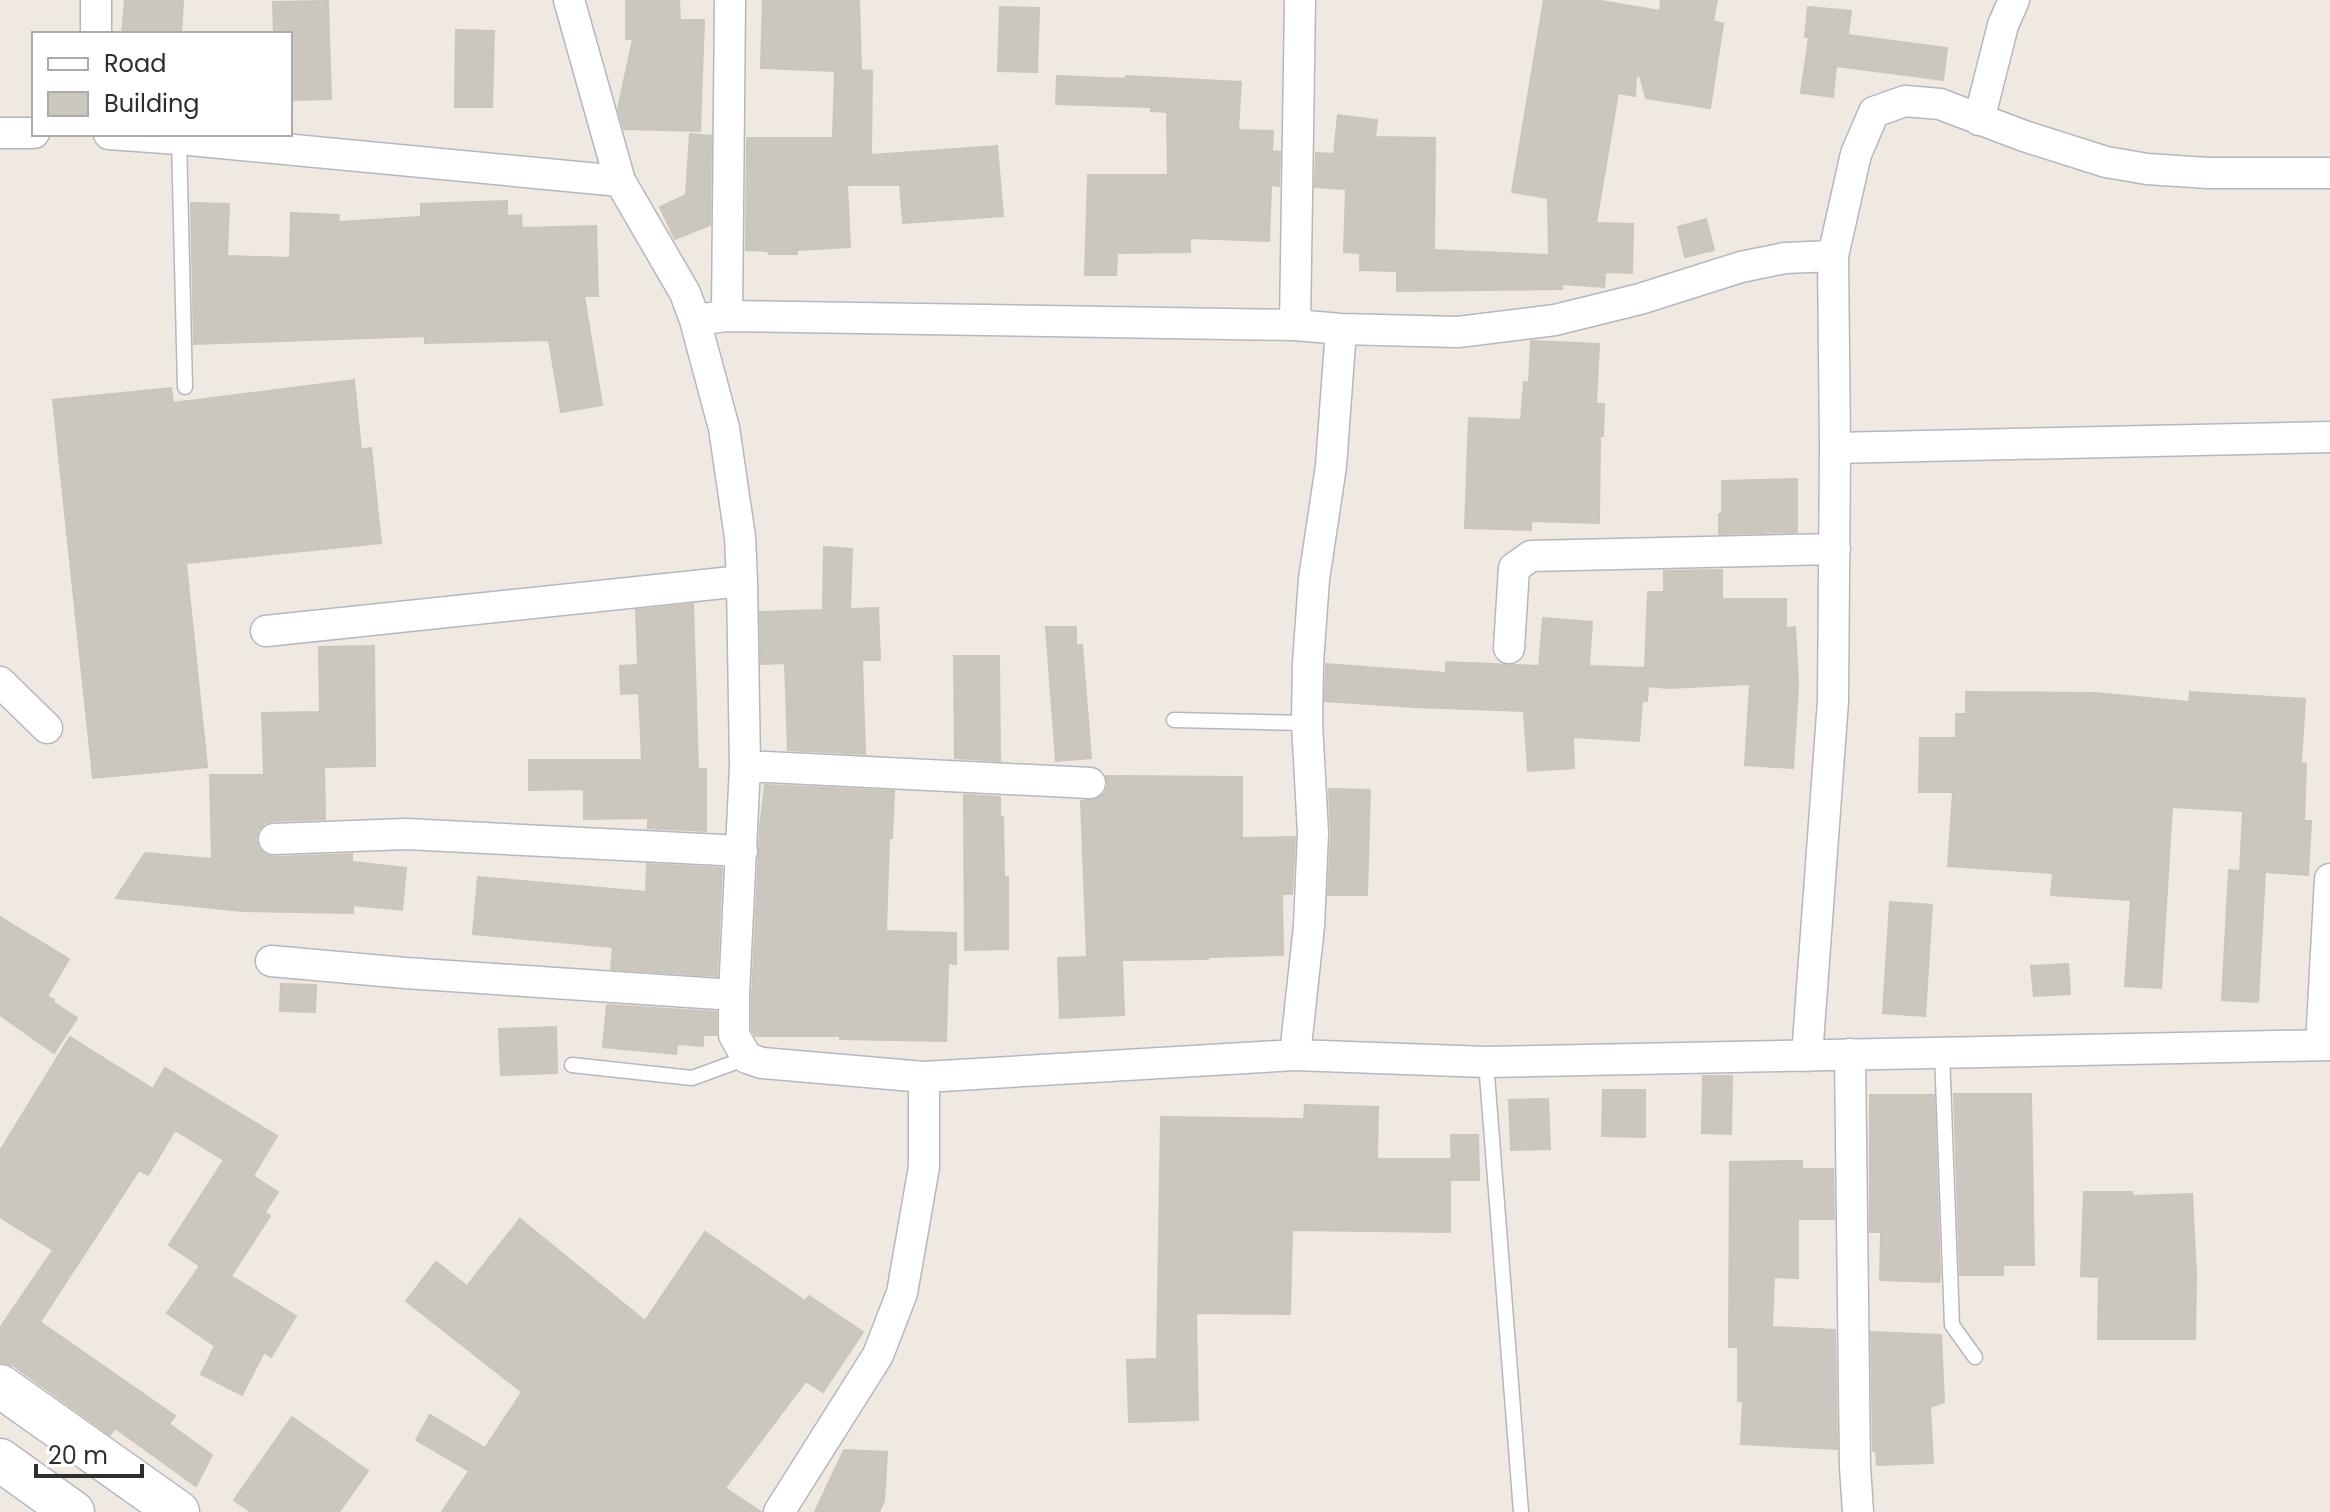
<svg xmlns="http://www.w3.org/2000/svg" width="2330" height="1512" viewBox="0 0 2330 1512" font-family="Poppins,sans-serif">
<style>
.building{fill:#cbc7bf;stroke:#cbc5ba;stroke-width:2}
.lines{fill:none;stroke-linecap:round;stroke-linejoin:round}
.service-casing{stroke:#b4b7c1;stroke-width:17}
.minor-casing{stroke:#b4b7c1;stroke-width:33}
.secondary-casing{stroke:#b4b7c1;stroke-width:45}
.service{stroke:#fff;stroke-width:14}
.minor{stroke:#fff;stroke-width:30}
.secondary{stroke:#fff;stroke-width:42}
</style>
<rect width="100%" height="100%" fill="#efe9e1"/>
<!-- building -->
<path class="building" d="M 125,0 L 183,0 L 181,34 L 122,34 Z
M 626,0 L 679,0 L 680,20 L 704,20 L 700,131 L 624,129 L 618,109 L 633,39 L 626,39 Z
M 763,0 L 859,0 L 861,70 L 872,71 L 871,155 L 997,146 L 1003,216 L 903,223 L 900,185 L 847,185 L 850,247 L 797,250 L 797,254 L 769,254 L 768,251 L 746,250 L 747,138 L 833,138 L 835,71 L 761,68 Z
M 1544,0 L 1595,0 L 1660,11 L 1661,0 L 1717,0 L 1713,21 L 1723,24 L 1710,108 L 1646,98 L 1640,76 L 1636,76 L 1635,96 L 1618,93 L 1596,223 L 1633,224 L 1632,273 L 1605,272 L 1604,287 L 1562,284 L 1562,289 L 1397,291 L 1397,271 L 1360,270 L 1360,253 L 1344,252 L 1346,189 L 1315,187 L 1316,153 L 1334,154 L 1338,115 L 1377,120 L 1375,137 L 1435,138 L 1434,250 L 1549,255 L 1548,198 L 1512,192 Z
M 328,1 L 331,99 L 290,100 L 290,34 L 274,34 L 273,2 Z
M 1000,7 L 1039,8 L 1037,72 L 998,71 Z
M 1808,7 L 1851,11 L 1848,35 L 1947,48 L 1943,80 L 1836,66 L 1833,97 L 1801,93 L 1809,37 L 1805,37 Z
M 456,30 L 494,31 L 492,107 L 455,107 Z
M 1057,76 L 1126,79 L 1126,76 L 1241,82 L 1238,130 L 1273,131 L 1272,151 L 1280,152 L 1279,186 L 1271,185 L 1269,241 L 1190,238 L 1190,252 L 1117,253 L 1116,275 L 1085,275 L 1088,175 L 1168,175 L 1167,112 L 1151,111 L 1151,107 L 1056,104 Z
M 690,134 L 711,136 L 710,225 L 675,239 L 660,207 L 686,195 Z
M 507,201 L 507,216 L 521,215 L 522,228 L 596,226 L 598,296 L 584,296 L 602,405 L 561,412 L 549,340 L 425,343 L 425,336 L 194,344 L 191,203 L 229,204 L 227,256 L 290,258 L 291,213 L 339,215 L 338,222 L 421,217 L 421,204 Z
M 1706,219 L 1714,250 L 1685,257 L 1678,227 Z
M 1531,341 L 1599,344 L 1596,404 L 1604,404 L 1603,436 L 1600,436 L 1599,523 L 1531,521 L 1531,530 L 1465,528 L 1469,418 L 1521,420 L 1524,382 L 1529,383 Z
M 354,380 L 361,450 L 371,448 L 381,543 L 186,563 L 207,767 L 93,778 L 53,400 L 171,388 L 173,403 Z
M 1797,479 L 1797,532 L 1719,534 L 1719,514 L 1722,514 L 1722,481 Z
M 824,547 L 852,549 L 850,609 L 878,608 L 880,660 L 862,660 L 865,754 L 788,750 L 785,663 L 761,664 L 760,612 L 823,610 Z
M 1722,570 L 1722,599 L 1786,599 L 1786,628 L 1795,627 L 1798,685 L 1793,768 L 1745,765 L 1750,684 L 1668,688 L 1648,686 L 1647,701 L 1642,701 L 1639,741 L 1573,737 L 1574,768 L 1528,771 L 1524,711 L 1415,707 L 1325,701 L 1326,664 L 1446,673 L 1446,662 L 1539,666 L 1543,618 L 1592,622 L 1589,666 L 1645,668 L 1648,592 L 1664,592 L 1664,571 Z
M 693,604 L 698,769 L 706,769 L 706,831 L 648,828 L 648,818 L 584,819 L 584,789 L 529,790 L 529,760 L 642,760 L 639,693 L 621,694 L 620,666 L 638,665 L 636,610 Z
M 1046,627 L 1076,627 L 1076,646 L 1082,645 L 1091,758 L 1056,761 Z
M 374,646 L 375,766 L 324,767 L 325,819 L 273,821 L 265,823 L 258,831 L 256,840 L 259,849 L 266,855 L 274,857 L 352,854 L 352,862 L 406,868 L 402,910 L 353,905 L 353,913 L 242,911 L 116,898 L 145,853 L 212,859 L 210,775 L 264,775 L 262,713 L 320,712 L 319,647 Z
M 954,656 L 999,656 L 1000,761 L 955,758 Z
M 1966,692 L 2096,693 L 2189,702 L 2190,692 L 2305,699 L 2301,763 L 2306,764 L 2304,821 L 2311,821 L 2308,875 L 2265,872 L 2258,1002 L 2222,1000 L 2229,870 L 2240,871 L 2243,811 L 2172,807 L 2161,988 L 2125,986 L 2131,900 L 2051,895 L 2053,873 L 1948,866 L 1953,792 L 1919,792 L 1920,738 L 1956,738 L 1956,714 L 1966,714 Z
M 1106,776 L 1242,777 L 1242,838 L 1295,837 L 1292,894 L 1282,894 L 1283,955 L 1208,957 L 1208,959 L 1122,960 L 1124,1015 L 1060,1018 L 1058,958 L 1087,957 L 1081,801 L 1097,799 L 1105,793 L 1108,785 Z
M 765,785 L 894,791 L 892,838 L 889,838 L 886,931 L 956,933 L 956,964 L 948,963 L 946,1041 L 840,1039 L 840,1036 L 755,1036 L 752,1030 L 752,995 L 760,827 Z
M 1329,789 L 1370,790 L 1367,895 L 1328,895 L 1331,834 Z
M 964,795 L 1000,797 L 1000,817 L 1003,817 L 1004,877 L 1008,877 L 1008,949 L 965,950 Z
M 647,864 L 722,868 L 717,976 L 611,969 L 613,947 L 473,934 L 478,877 L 646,892 Z
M 1890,902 L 1932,905 L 1925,1016 L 1883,1013 Z
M 0,917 L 69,959 L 47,996 L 54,1000 L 53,1002 L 77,1018 L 54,1053 L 0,1015 Z
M 2068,964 L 2070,994 L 2034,996 L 2031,966 Z
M 281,984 L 316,985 L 315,1012 L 280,1011 Z
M 607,1005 L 716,1012 L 716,1035 L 703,1035 L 703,1046 L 677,1044 L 676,1054 L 603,1047 Z
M 556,1027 L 557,1073 L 501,1075 L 499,1029 Z
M 70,1037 L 153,1089 L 165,1068 L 277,1136 L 253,1176 L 278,1192 L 265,1212 L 270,1216 L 231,1276 L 296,1316 L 271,1357 L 264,1352 L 242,1395 L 201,1374 L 215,1346 L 167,1313 L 200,1266 L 169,1245 L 224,1160 L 175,1130 L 148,1175 L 139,1170 L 40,1322 L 175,1416 L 169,1424 L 212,1455 L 196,1486 L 115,1428 L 110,1435 L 14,1366 L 0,1362 L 0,1328 L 53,1250 L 0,1217 L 0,1151 Z
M 1703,1076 L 1732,1076 L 1731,1134 L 1702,1133 Z
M 1603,1090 L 1645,1090 L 1645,1137 L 1602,1136 Z
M 1954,1094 L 2031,1094 L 2034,1265 L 2003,1265 L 2003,1275 L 1960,1275 Z
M 1870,1095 L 1934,1095 L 1940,1275 L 1939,1282 L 1880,1280 L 1881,1232 L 1870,1232 Z
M 1548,1099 L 1550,1149 L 1511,1150 L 1509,1100 Z
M 1305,1105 L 1378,1107 L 1377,1159 L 1450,1159 L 1450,1232 L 1292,1230 L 1290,1314 L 1196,1313 L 1198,1420 L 1129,1422 L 1127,1360 L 1157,1359 L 1161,1117 L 1304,1119 Z
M 1451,1135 L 1478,1135 L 1479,1180 L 1452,1180 Z
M 1802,1161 L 1802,1169 L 1833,1169 L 1834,1219 L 1798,1219 L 1798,1278 L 1774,1277 L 1772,1327 L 1835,1330 L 1837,1449 L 1741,1444 L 1743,1401 L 1738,1401 L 1738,1347 L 1729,1347 L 1730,1162 Z
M 2084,1192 L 2132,1192 L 2132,1196 L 2192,1194 L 2196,1275 L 2195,1339 L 2098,1339 L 2099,1277 L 2081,1276 Z
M 520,1219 L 645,1321 L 705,1232 L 805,1301 L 809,1296 L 863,1332 L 823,1392 L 806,1381 L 725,1488 L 761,1512 L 442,1512 L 469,1471 L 416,1440 L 430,1415 L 485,1448 L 522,1392 L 406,1301 L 436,1262 L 467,1286 Z
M 1871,1332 L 1941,1335 L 1944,1402 L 1930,1407 L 1933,1463 L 1877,1465 L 1876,1451 L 1873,1451 Z
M 292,1417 L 368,1471 L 339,1512 L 251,1512 L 234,1500 Z
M 844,1450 L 887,1452 L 884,1501 L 879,1512 L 815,1512 Z"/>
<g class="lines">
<defs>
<path id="service" d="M 179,139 L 185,387
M 1174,720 L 1307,723
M 1942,1053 L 1952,1325 L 1975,1357
M 1486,1062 L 1521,1512
M 572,1065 L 692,1078 L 747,1058"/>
<path id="minor" d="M 569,0 L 620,181 L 685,293 L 695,320 L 724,428 L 740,537 L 742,581 L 745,766 L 734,995 L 734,1035 L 747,1058 L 762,1063 L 924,1077 L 1295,1055 L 1486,1062 L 2330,1045
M 96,34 L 96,0
M 1979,120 L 2003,25 L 2014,0
M 0,133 L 34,133
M 109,134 L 179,139 L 620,181
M 727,316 L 730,0
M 695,320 L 727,316 L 1295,325 L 1341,329 L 1458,332 L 1555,320 L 1640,299 L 1741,267 L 1785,258 L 1833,256
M 1295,325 L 1300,0
M 1835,448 L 2330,437
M 266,631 L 742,581
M 1509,648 L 1514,568 L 1531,556 L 1835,549
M 0,682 L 47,728
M 745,766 L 1090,783
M 274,839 L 406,834 L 742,851
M 271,961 L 405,973 L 734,995
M 2321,1045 L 2330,879
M 1850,1054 L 1855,1467 L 1858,1512
M 1295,1055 L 1309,926 L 1313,833 L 1307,723 L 1308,663 L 1314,579 L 1331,466 L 1341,329
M 1807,1056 L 1833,701 L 1835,448 L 1833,256 L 1856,154 L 1874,112 L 1905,101 L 1940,104 L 2024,136 L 2106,162 L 2147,169 L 2208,173 L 2330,173
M 779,1512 L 878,1355 L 902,1293 L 924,1167 L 924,1077"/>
<path id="secondary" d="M 0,1386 L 178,1512
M 0,1460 L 73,1512"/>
</defs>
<!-- service casing -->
<use href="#service" class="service-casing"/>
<!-- minor casing -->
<use href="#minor" class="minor-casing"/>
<!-- secondary casing -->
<use href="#secondary" class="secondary-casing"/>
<!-- service -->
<use href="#service" class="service"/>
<!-- minor -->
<use href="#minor" class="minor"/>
<!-- secondary -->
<use href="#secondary" class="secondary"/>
</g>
<!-- legend -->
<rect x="32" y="32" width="260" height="104" fill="#ffffff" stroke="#ababab" stroke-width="2"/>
<rect x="48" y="58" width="40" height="12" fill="#ffffff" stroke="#ababab" stroke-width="2"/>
<text x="104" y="72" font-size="24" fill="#2e2e2e">Road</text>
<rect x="48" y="92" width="40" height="24" fill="#cbc7bf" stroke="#ababab" stroke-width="2"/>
<text x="104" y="112" font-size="24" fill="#2e2e2e">Building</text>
<!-- scale -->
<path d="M36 1464v12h106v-12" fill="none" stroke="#2e2e2e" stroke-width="4"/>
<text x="48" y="1464" font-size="24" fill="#2e2e2e" stroke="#ffffff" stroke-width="6" paint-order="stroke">20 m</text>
</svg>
